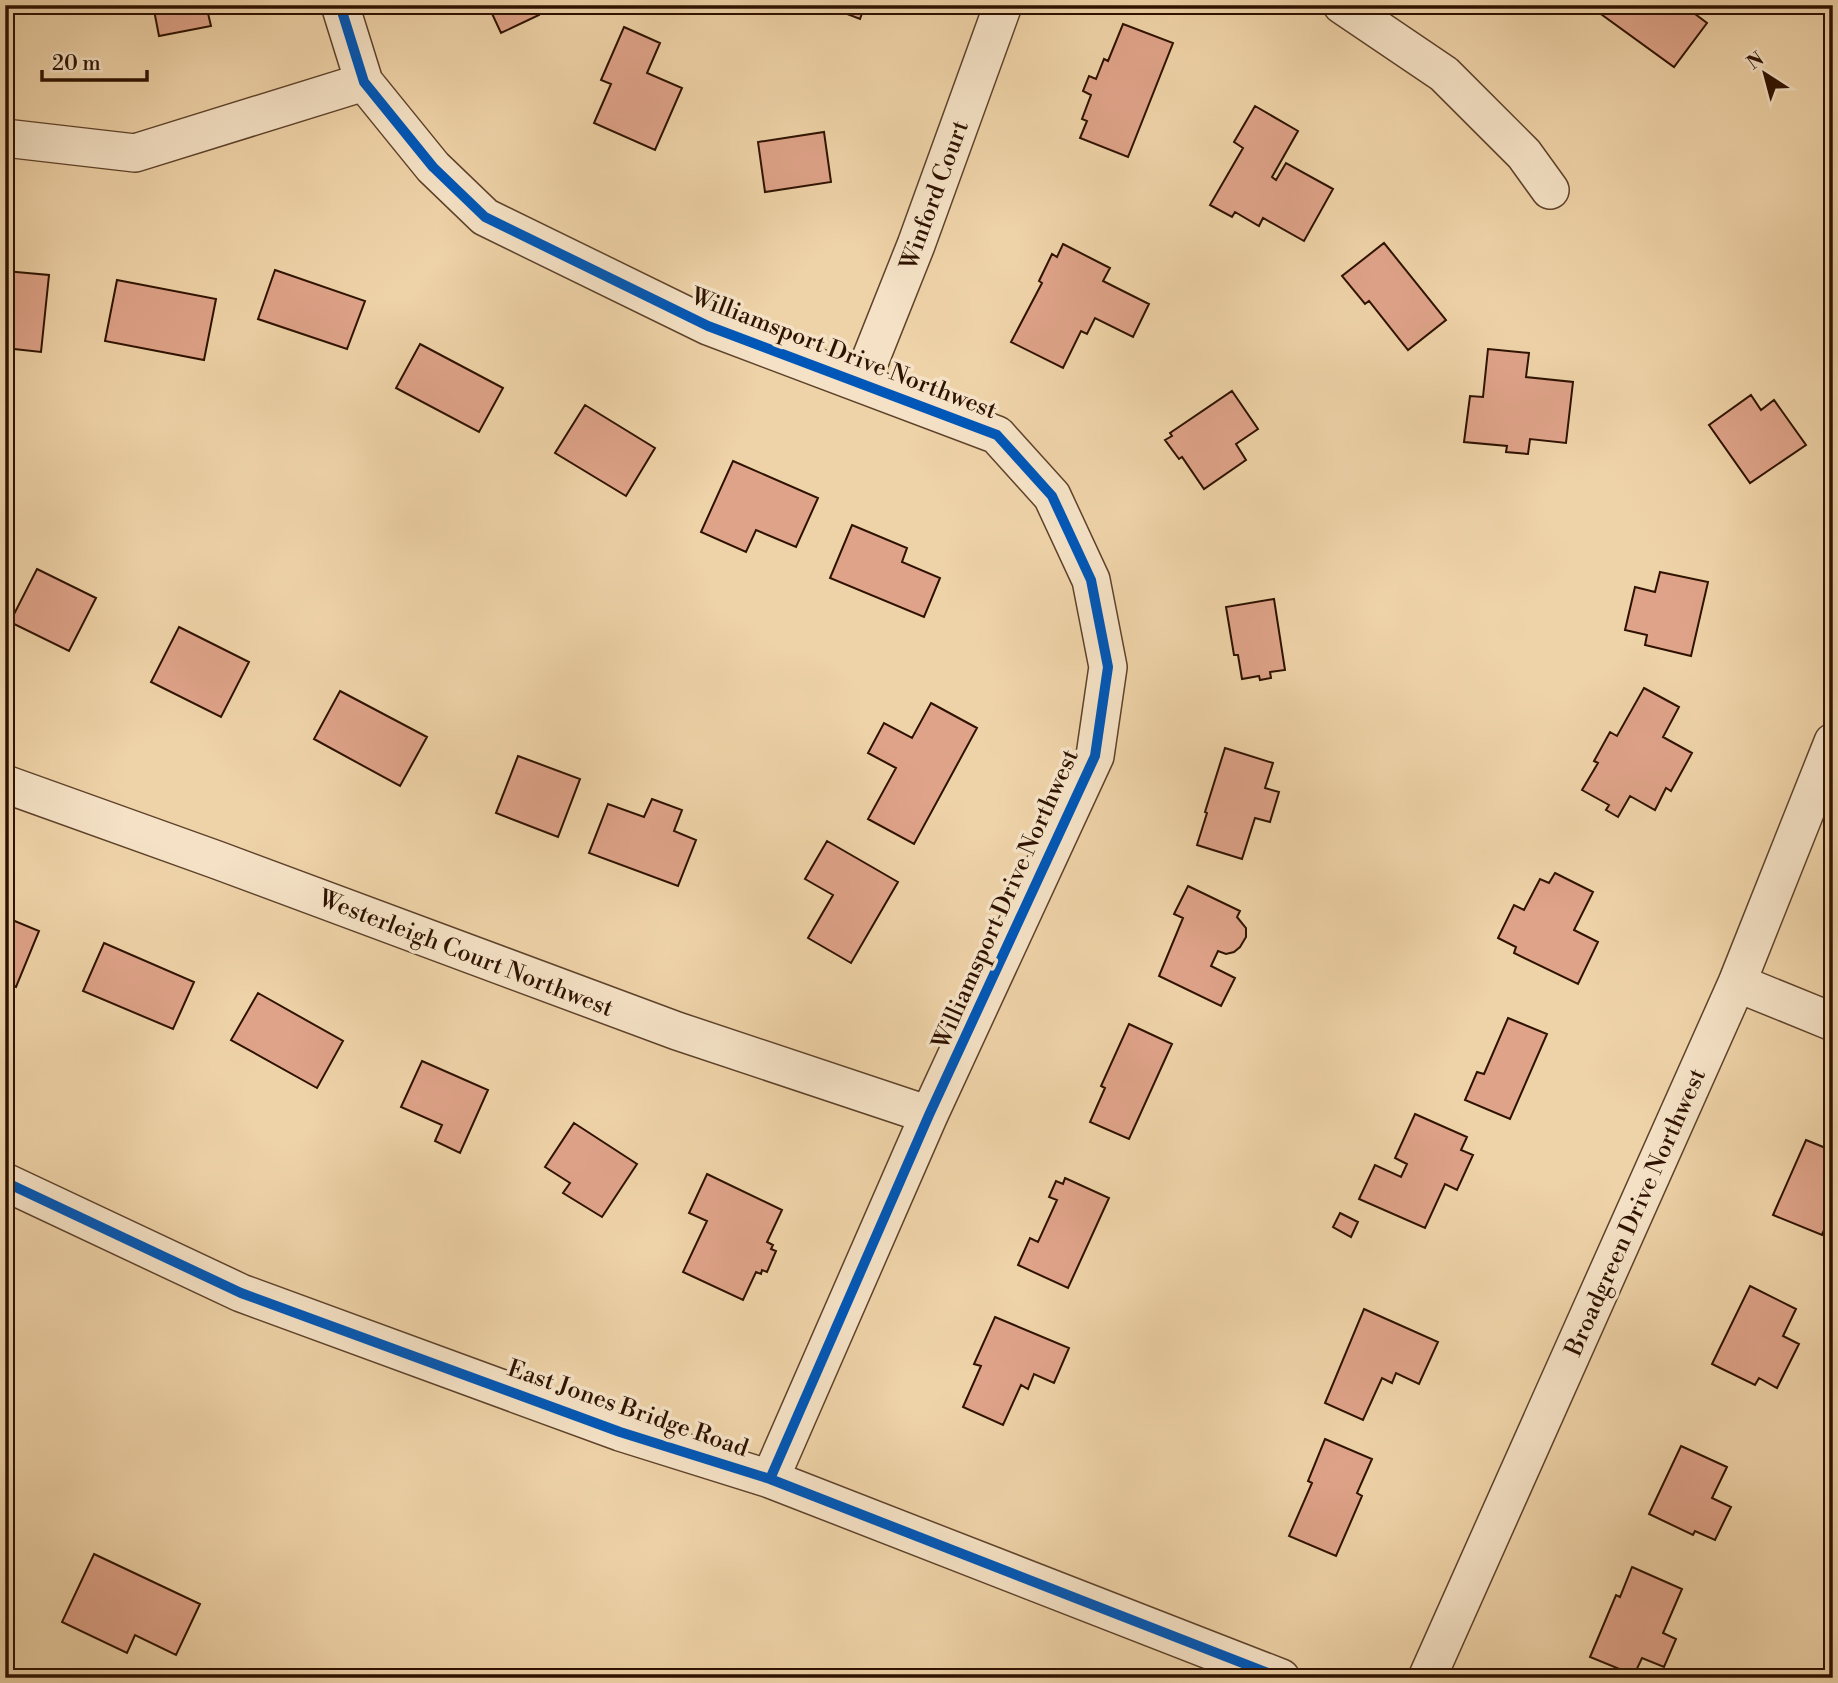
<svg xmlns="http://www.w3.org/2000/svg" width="1838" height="1683" viewBox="0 0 1838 1683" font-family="'Libre Bodoni',serif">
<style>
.building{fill:#dfa389;stroke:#2e1200;stroke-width:2}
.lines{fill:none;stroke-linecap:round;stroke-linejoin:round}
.minor-casing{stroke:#5e422a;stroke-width:40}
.minor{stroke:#f5e2c6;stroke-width:37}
.cycleway-casing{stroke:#f5e2c6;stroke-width:15}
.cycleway{stroke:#0057b8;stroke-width:10}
.labels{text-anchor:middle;stroke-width:7;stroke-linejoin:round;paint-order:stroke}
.street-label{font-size:24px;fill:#2e1200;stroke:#f5e2c6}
</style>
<rect width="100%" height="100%" fill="#efd3a8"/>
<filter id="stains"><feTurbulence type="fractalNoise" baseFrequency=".00286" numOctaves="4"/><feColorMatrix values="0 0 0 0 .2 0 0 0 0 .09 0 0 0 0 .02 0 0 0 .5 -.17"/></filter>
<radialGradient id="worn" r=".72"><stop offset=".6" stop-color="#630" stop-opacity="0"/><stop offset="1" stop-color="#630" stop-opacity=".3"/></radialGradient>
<!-- building -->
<path class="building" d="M 153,5 L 206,5 L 211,26 L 159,36 Z
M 488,5 L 535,5 L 539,15 L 501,33 Z
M 824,5 L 865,5 L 860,19 Z
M 1597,5 L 1683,5 L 1707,23 L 1674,67 L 1594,9 Z
M 1123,24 L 1173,43 L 1128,157 L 1080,138 L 1087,121 L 1082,119 L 1091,95 L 1083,91 L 1089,76 L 1096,79 L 1104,59 L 1108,61 Z
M 624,27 L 660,43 L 647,73 L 682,88 L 655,150 L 594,123 L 611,84 L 601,80 Z
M 1255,106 L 1298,131 L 1272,177 L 1276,180 L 1286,163 L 1333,189 L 1304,241 L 1263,218 L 1259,226 L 1235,212 L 1232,217 L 1210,205 L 1243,148 L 1234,142 Z
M 824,132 L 831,182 L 765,192 L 758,142 Z
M 1384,243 L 1446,320 L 1408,350 L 1369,301 L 1365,304 L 1342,276 Z
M 1063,244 L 1110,268 L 1103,281 L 1149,304 L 1133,337 L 1095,318 L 1087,334 L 1081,331 L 1063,368 L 1011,342 L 1042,283 L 1039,281 L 1052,254 L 1057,257 Z
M 275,270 L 365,301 L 347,349 L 258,319 Z
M 5,271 L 49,275 L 41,352 L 5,348 Z
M 117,280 L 216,299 L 204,360 L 105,341 Z
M 420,344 L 503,388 L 479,432 L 396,388 Z
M 1488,349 L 1529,353 L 1526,377 L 1573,382 L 1566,443 L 1530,439 L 1528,454 L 1506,452 L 1507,446 L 1464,442 L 1470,396 L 1483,397 Z
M 1232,391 L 1258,429 L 1236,444 L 1246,460 L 1204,489 L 1182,457 L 1179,459 L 1165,440 L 1172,436 L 1170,433 Z
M 1751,395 L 1761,410 L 1774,400 L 1806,445 L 1750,483 L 1709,425 Z
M 585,405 L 655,448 L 626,496 L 555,453 Z
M 733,461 L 818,498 L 796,547 L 756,530 L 746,552 L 701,532 Z
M 852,525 L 907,548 L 902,562 L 940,578 L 924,617 L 830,578 Z
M 37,569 L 96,598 L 69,651 L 10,622 Z
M 1660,572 L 1708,582 L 1691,656 L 1645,645 L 1647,635 L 1625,630 L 1635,587 L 1655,592 Z
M 1274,599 L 1285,670 L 1270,672 L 1271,678 L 1260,680 L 1259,676 L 1242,679 L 1238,655 L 1234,655 L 1226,607 Z
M 179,627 L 249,662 L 221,717 L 151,682 Z
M 1644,688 L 1679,707 L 1663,737 L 1692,753 L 1671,791 L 1666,788 L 1655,810 L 1630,796 L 1618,817 L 1606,810 L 1609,805 L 1582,790 L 1598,763 L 1594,761 L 1610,732 L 1617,736 Z
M 340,691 L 427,737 L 400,786 L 314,739 Z
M 931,703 L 977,728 L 914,844 L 868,819 L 896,768 L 868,753 L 884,723 L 912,738 Z
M 1225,748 L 1273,763 L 1265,788 L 1279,792 L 1270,822 L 1255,818 L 1242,859 L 1197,845 L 1207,813 L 1205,812 Z
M 518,756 L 580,779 L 558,837 L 496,813 Z
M 652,799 L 682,810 L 674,831 L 696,840 L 678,886 L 589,853 L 608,804 L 644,817 Z
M 827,841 L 898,882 L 851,963 L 808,938 L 833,895 L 805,879 Z
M 1555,873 L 1593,892 L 1574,930 L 1598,942 L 1578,984 L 1514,953 L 1516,947 L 1498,938 L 1514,905 L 1524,910 L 1540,879 L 1549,883 Z
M 1188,886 L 1240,911 L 1237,917 L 1246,928 L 1246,937 L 1240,947 L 1234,952 L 1226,954 L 1218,951 L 1211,966 L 1235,978 L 1221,1006 L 1159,976 L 1183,918 L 1174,914 Z
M 5,917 L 39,931 L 16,987 L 5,983 Z
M 104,943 L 194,982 L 173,1029 L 83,991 Z
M 258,993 L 343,1041 L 317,1088 L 231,1040 Z
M 1508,1018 L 1547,1034 L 1510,1119 L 1465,1100 L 1477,1072 L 1484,1074 Z
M 1129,1024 L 1172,1044 L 1129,1139 L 1090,1122 L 1105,1088 L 1101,1086 Z
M 422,1061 L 488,1090 L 460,1153 L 435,1141 L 442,1125 L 401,1107 Z
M 1415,1114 L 1467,1137 L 1461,1150 L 1473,1155 L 1457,1190 L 1445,1184 L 1425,1228 L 1359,1199 L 1375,1165 L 1401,1177 L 1407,1164 L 1395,1158 Z
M 574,1123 L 637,1164 L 602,1217 L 563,1193 L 570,1183 L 545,1167 Z
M 1806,1140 L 1833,1151 L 1833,1225 L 1827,1223 L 1822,1235 L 1773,1215 Z
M 707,1174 L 782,1210 L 767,1242 L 773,1245 L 771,1249 L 776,1251 L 767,1272 L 762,1270 L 761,1274 L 756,1272 L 743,1300 L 683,1272 L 707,1221 L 689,1213 Z
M 1065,1178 L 1109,1198 L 1068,1288 L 1018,1265 L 1030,1238 L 1038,1242 L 1057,1200 L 1049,1197 L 1056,1181 L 1063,1184 Z
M 1340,1213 L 1358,1222 L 1351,1237 L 1333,1227 Z
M 1750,1286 L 1796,1309 L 1783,1336 L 1799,1344 L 1777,1388 L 1759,1378 L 1755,1385 L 1712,1364 Z
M 1364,1309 L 1438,1342 L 1419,1384 L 1396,1373 L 1392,1383 L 1382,1378 L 1363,1420 L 1325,1403 Z
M 995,1317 L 1069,1348 L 1054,1383 L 1034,1374 L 1028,1389 L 1021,1385 L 1003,1425 L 963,1407 L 981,1366 L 974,1364 Z
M 1325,1439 L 1372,1459 L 1357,1493 L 1362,1496 L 1336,1556 L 1289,1536 L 1312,1483 L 1308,1481 Z
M 1681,1446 L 1727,1467 L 1712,1498 L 1731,1507 L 1715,1540 L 1695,1531 L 1693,1535 L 1649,1514 Z
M 94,1554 L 200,1604 L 176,1655 L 135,1635 L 127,1653 L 62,1622 Z
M 1632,1567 L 1682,1589 L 1663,1633 L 1676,1639 L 1664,1667 L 1642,1658 L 1634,1675 L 1590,1657 L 1616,1595 L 1620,1597 Z"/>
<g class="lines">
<defs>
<path id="minor" d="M 340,5 L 364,82 L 433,167 L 485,217 L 708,326 L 997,435 L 1052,496 L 1091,580 L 1108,667 L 1095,756 L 929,1115 L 770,1479
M 1342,5 L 1444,74 L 1524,154 L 1550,190
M 5,138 L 135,153 L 364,82
M 861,383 L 916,245 L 1003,5
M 5,784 L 217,860 L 677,1031 L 929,1115
M 1737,983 L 1833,1022
M 5,1182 L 241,1293 L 620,1432 L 770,1479 L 1281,1678
M 1427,1678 L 1737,983 L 1833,742"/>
</defs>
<!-- minor casing -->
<use href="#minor" class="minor-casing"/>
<!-- minor -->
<use href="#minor" class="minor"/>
<defs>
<path id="cycleway" d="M 340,5 L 364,82 L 433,167 L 485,217 L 708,326 L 997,435 L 1052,496 L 1091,580 L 1108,667 L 1095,756 L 929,1115 L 770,1479
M 5,1182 L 241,1293 L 620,1432 L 770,1479 L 1281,1678"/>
</defs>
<!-- cycleway casing -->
<use href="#cycleway" class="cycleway-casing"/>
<!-- cycleway -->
<use href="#cycleway" class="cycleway"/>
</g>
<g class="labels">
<!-- street labels -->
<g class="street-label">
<text transform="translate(934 195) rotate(-70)" y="8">Winford Court</text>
<text transform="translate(844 353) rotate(21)" y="8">Williamsport Drive Northwest</text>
<text transform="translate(1005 899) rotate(-66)" y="8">Williamsport Drive Northwest</text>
<text transform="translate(466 953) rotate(21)" y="8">Westerleigh Court Northwest</text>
<text transform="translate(1635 1212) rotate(-66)" y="8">Broadgreen Drive Northwest</text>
<text transform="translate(628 1408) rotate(19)" y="8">East Jones Bridge Road</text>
</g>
</g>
<!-- margin -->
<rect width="1838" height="1683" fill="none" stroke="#efd3a8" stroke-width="28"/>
<rect x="7" y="7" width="1824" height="1669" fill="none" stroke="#2e1200" stroke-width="3.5"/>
<rect x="14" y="14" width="1810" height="1655" fill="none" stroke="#2e1200" stroke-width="2"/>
<!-- north arrow -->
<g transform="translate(1765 74) rotate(324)" stroke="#f5e2c6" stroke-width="5" paint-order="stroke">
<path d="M0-5L12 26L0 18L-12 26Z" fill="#2e1200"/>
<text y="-10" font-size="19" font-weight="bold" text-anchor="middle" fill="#2e1200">N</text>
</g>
<!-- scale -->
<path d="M42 70v10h105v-10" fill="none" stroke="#2e1200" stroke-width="3.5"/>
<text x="52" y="70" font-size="21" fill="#2e1200" stroke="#f5e2c6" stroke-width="5" paint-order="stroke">20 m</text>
<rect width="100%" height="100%" filter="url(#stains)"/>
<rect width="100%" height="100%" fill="url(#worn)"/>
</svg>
